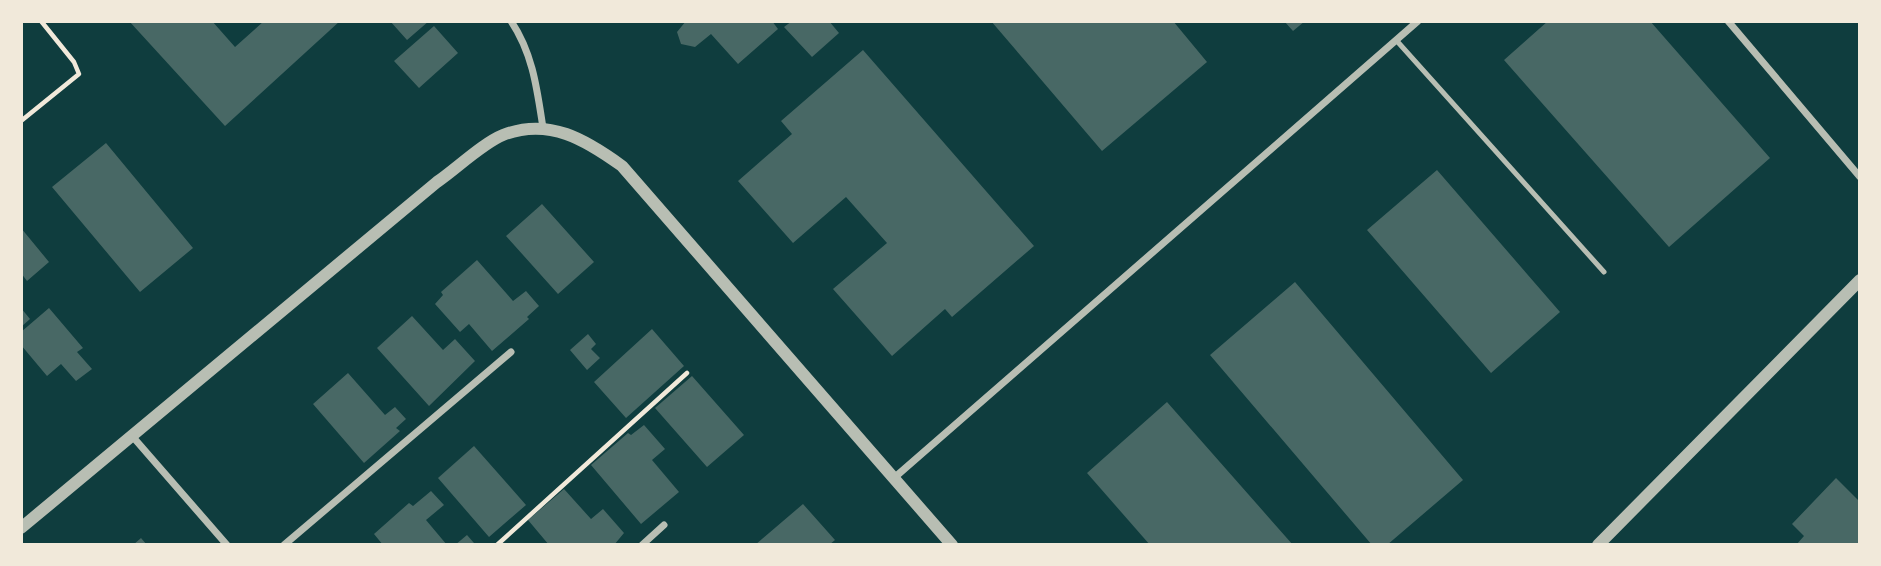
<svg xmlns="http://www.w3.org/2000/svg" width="1881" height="566" viewBox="0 0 1881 566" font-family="'Playfair Display',serif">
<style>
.building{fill:#486865}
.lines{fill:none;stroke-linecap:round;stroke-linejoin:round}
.path{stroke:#f1e9da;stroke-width:4.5}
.service{stroke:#b8beb3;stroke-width:5}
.minor{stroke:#b8beb3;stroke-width:7}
.tertiary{stroke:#b8beb3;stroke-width:12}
</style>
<rect width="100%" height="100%" fill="#0f3d3e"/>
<!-- building -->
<path class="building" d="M 129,21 L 212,21 L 235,47 L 264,21 L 340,21 L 225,126 Z
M 390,21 L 429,21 L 407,40 Z
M 686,21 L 772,21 L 778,29 L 738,64 L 711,34 L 695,47 L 681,44 L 677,32 Z
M 792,21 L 829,21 L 839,33 L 812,57 L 784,27 Z
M 991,21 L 1173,21 L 1207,62 L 1102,151 Z
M 1284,21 L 1305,21 L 1293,31 Z
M 1548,21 L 1650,21 L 1770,158 L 1669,247 L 1504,60 Z
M 434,26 L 458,53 L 419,88 L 394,61 Z
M 863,50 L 1034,246 L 952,317 L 945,309 L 892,356 L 833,289 L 887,243 L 846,197 L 793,243 L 738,181 L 792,134 L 781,121 Z
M 106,143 L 193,248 L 140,292 L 52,187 Z
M 1437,170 L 1560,312 L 1491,373 L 1367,230 Z
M 542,204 L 594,262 L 558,294 L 506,236 Z
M 21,228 L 49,262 L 27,281 L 21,273 Z
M 477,260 L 513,301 L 526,291 L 539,306 L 527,317 L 529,319 L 492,351 L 469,324 L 460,332 L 435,304 L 443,295 L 441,292 Z
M 1295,282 L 1463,480 L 1387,545 L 1372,545 L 1210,355 Z
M 21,308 L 30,319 L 21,327 Z
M 49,308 L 83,348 L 77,352 L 92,369 L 76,381 L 61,364 L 47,376 L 21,345 L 21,332 Z
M 412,316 L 443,350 L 455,339 L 475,361 L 429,406 L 377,348 Z
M 652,329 L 684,366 L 626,418 L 594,382 Z
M 588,334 L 596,344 L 591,349 L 600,358 L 587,370 L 570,350 Z
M 348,373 L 385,415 L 395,407 L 406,419 L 396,428 L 400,431 L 364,463 L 313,404 Z
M 692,376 L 744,435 L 707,467 L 655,408 Z
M 1167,402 L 1293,545 L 1150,545 L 1087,473 Z
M 644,425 L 665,449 L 652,460 L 679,492 L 641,524 L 591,465 L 628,433 L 631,435 Z
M 474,446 L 526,505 L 489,537 L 438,478 Z
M 1836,478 L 1860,502 L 1860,545 L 1796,545 L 1804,536 L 1792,524 Z
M 564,489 L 591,519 L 603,509 L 624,533 L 614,545 L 549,545 L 528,520 Z
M 431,491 L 444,505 L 426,520 L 447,545 L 383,545 L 374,534 L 409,503 L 413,506 Z
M 803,504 L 835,540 L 829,545 L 755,545 Z
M 467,535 L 474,543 L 455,545 Z
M 141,538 L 147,545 L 133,545 Z"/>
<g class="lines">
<!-- path -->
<path class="path" d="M 21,121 L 79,74 L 74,62 L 41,21
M 497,545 L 687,373"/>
<!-- service -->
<path class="service" d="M 1396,40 L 1604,272"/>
<!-- minor -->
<path class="minor" d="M 511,21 C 533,54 537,89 543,128
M 1728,21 L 1860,177
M 133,437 L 227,545
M 894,478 L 1418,21
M 284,545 L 511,352
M 642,545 L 664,525"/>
<!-- tertiary -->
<path class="tertiary" d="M 21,528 L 437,182 C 456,169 483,143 503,135 C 549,117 586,140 622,166 L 952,545
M 1598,545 L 1860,280"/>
</g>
<!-- border -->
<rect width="1881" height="566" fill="none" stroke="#f1e9da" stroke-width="46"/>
</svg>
